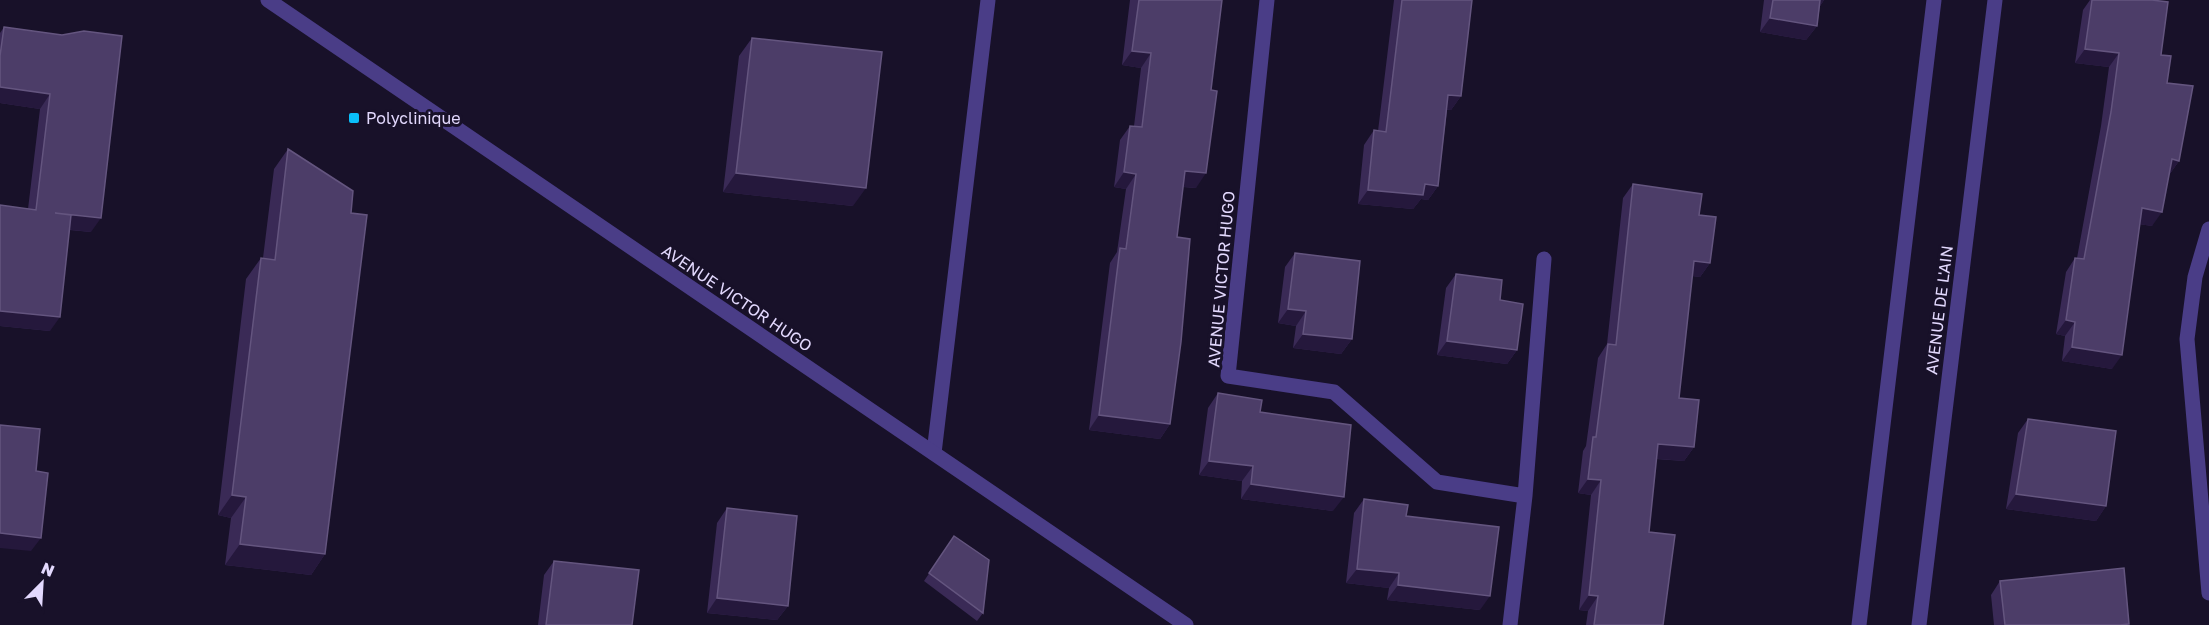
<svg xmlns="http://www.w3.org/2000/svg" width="2209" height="625" viewBox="0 0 2209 625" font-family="'Golos Text',sans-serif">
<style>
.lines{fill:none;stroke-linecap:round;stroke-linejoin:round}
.minor{stroke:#4a3d87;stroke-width:15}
.tertiary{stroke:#4a3d87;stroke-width:15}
.wall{fill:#3a2a56}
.shaded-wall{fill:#25183c}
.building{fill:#4c3d68;stroke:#64557f;stroke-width:1.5}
.poi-dot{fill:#0abffa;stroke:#181129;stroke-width:2}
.labels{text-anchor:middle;stroke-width:6;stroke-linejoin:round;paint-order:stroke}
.poi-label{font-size:16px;fill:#e3d9fe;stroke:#181129;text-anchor:start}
.street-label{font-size:16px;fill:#e3d9fe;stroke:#181129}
</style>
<rect width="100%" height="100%" fill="#181129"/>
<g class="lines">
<!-- minor -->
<path class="minor" d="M 1267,0 L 1228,376 L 1334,392 L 1437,482 L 1525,496
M 2209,229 L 2195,277 L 2187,339 L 2209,593
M 934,453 L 988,0
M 1510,625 L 1525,496 L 1544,259
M 1859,625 L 1934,0
M 1919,625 L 1995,0"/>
<!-- tertiary -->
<path class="tertiary" d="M 268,0 L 1186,625"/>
</g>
<!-- wall -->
<path class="wall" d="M 1130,0 L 1222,0 L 1196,188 L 1183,187 L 1177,237 L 1170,424 L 1160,439 L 1089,430 L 1110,263 L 1117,252 L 1126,189 L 1114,187 L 1120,140 L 1130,126 L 1134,126 L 1141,68 L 1122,65 Z
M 1394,0 L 1472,0 L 1461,96 L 1451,110 L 1447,110 L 1438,186 L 1428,200 L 1421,199 L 1413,209 L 1358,204 L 1364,145 L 1374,130 L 1378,131 Z
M 1764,0 L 1824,0 L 1820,6 L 1817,26 L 1806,40 L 1760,32 Z
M 2090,0 L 2152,0 L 2161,55 L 2167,83 L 2179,161 L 2169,175 L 2152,226 L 2139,224 L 2112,369 L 2062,361 L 2065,336 L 2056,334 L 2066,272 L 2075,258 L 2077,258 L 2101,126 L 2109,67 L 2075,63 L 2083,10 Z
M 4,27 L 62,35 L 91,232 L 70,230 L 50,331 L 0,326 L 0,205 L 28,209 L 40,109 L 0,103 L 0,33 Z
M 752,38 L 853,206 L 723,192 L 739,56 Z
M 288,149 L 325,554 L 311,575 L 225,565 L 231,518 L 218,515 L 246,279 L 261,258 L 263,258 L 274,169 Z
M 1633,184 L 1699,215 L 1710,263 L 1700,277 L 1692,276 L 1679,398 L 1694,447 L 1684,461 L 1656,459 L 1649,532 L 1663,625 L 1586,625 L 1588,611 L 1579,610 L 1591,495 L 1578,493 L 1583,451 L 1586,446 L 1598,358 L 1607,344 L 1623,198 Z
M 1295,253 L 1352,339 L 1341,354 L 1293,348 L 1296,326 L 1278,323 L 1285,267 Z
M 1456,274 L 1500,300 L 1517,350 L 1507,364 L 1437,355 L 1446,288 Z
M 1218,393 L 1260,412 L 1333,511 L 1241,499 L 1242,481 L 1199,475 L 1208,408 Z
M 2028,419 L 2106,506 L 2096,521 L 2006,509 L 2018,433 Z
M 1364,499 L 1406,516 L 1480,610 L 1387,600 L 1389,588 L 1346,583 L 1354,513 Z
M 727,508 L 788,606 L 777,620 L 707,613 L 717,523 Z
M 954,536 L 983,613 L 977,621 L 924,581 Z
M 554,561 L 632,625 L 538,625 L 544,575 Z
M 2000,581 L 2128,625 L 1994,625 L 1991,595 Z"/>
<!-- shaded-wall -->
<path class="shaded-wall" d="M 1815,0 L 1824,0 L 1820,6 Z
M 1770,18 L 1817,26 L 1806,40 L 1760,32 Z
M 2085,49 L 2119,53 L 2109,67 L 2075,63 Z
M 1132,51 L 1151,53 L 1141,68 L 1122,65 Z
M 0,87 L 50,94 L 40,109 L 0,103 Z
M 1448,95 L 1461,96 L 1451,110 L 1438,109 Z
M 2172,159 L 2179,161 L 2169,175 Z
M 1185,171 L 1206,173 L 1196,188 L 1175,186 Z
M 1124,172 L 1136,174 L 1126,189 L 1114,187 Z
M 736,173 L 866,188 L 853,206 L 723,192 Z
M 1425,184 L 1438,186 L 1428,200 L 1421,199 L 1413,209 L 1358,204 L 1368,190 Z
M 2142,208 L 2162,212 L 2152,226 L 2132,223 Z
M 55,213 L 101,218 L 91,232 L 45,227 Z
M 1694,261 L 1710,263 L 1700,277 L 1684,275 Z
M 1288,309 L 1306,311 L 1296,326 L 1278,323 Z
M 0,311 L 60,317 L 50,331 L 0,326 Z
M 2066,320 L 2075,322 L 2065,336 L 2056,334 Z
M 1303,334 L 1352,339 L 1341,354 L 1293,348 Z
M 1447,341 L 1517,350 L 1507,364 L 1437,355 Z
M 2072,347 L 2122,355 L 2112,369 L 2062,361 Z
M 1099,415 L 1170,424 L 1160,439 L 1089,430 Z
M 1658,444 L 1694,447 L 1684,461 L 1648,458 Z
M 1209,461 L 1253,466 L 1242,481 L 1199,475 Z
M 1588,479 L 1601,480 L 1591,495 L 1578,493 Z
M 1251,484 L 1344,497 L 1333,511 L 1241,499 Z
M 2016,494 L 2106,506 L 2096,521 L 2006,509 Z
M 232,495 L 246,497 L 231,518 L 218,515 Z
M 0,533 L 41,538 L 31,551 L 0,548 Z
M 240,544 L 325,554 L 311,575 L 225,565 Z
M 1357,569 L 1399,573 L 1389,588 L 1346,583 Z
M 1398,585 L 1490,596 L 1480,610 L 1387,600 Z
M 1589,595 L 1598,596 L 1588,611 L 1579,610 Z
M 717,598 L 788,606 L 777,620 L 707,613 Z"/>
<!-- building -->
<path class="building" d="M 1139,0 L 1222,0 L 1211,90 L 1217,91 L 1206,173 L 1185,171 L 1177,237 L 1190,239 L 1181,342 L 1170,424 L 1099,415 L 1120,248 L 1126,249 L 1136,174 L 1124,172 L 1130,126 L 1142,127 L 1151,53 L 1132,51 Z
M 1402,0 L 1472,0 L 1461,96 L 1448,95 L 1438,186 L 1425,184 L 1423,195 L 1368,190 L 1374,130 L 1386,132 Z
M 1773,0 L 1820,0 L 1817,26 L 1770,18 Z
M 2092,0 L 2152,0 L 2168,2 L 2161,55 L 2171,56 L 2167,83 L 2193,86 L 2179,161 L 2172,159 L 2162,212 L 2142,208 L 2122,355 L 2072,347 L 2075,322 L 2066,320 L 2075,258 L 2084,259 L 2111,112 L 2119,53 L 2085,49 Z
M 4,27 L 62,35 L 84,31 L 122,36 L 101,218 L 55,213 L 71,215 L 60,317 L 0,311 L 0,205 L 36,210 L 50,94 L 0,87 L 0,56 Z
M 752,38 L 882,52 L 866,188 L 736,173 Z
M 288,149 L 353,191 L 351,213 L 367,215 L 325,554 L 240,544 L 246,497 L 232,495 L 261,258 L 275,260 Z
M 1633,184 L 1702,194 L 1699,215 L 1716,217 L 1710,263 L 1694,261 L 1679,398 L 1699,400 L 1694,447 L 1658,444 L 1649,532 L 1675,535 L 1663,625 L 1594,625 L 1598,596 L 1589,595 L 1601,480 L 1588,479 L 1593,437 L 1596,437 L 1608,344 L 1616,345 Z
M 1295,253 L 1360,261 L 1352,339 L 1303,334 L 1306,311 L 1288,309 Z
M 1456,274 L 1502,280 L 1500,300 L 1523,304 L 1517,350 L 1447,341 Z
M 1218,393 L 1262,400 L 1260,412 L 1351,425 L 1344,497 L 1251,484 L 1253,466 L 1209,461 Z
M 2028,419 L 2116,431 L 2106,506 L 2016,494 Z
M 0,425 L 40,429 L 36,471 L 48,473 L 41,538 L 0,533 Z
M 1364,499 L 1408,505 L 1406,516 L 1499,527 L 1490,596 L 1398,585 L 1399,573 L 1357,569 Z
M 727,508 L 797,516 L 788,606 L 717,598 Z
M 954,536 L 989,560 L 983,613 L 929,573 Z
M 554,561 L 639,570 L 632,625 L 546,625 Z
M 2124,568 L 2129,624 L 2120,625 L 2005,625 L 2000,581 Z"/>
<!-- markers -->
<rect class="poi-dot" x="348" y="112" width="12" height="12" rx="3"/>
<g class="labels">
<!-- poi labels -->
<g class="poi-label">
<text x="366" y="124">Polyclinique</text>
</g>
<!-- street labels -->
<g class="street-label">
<text transform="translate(1221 279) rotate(-85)" y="6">AVENUE VICTOR HUGO</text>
<text transform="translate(737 298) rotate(34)" y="6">AVENUE VICTOR HUGO</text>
<text transform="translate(1939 310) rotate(-83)" y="6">AVENUE DE L'AIN</text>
</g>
</g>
<!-- north arrow -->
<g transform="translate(42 583) rotate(24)" stroke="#181129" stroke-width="4.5" paint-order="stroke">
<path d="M0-4.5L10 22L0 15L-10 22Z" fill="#e3d9fe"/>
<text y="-9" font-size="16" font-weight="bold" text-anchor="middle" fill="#e3d9fe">N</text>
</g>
</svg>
